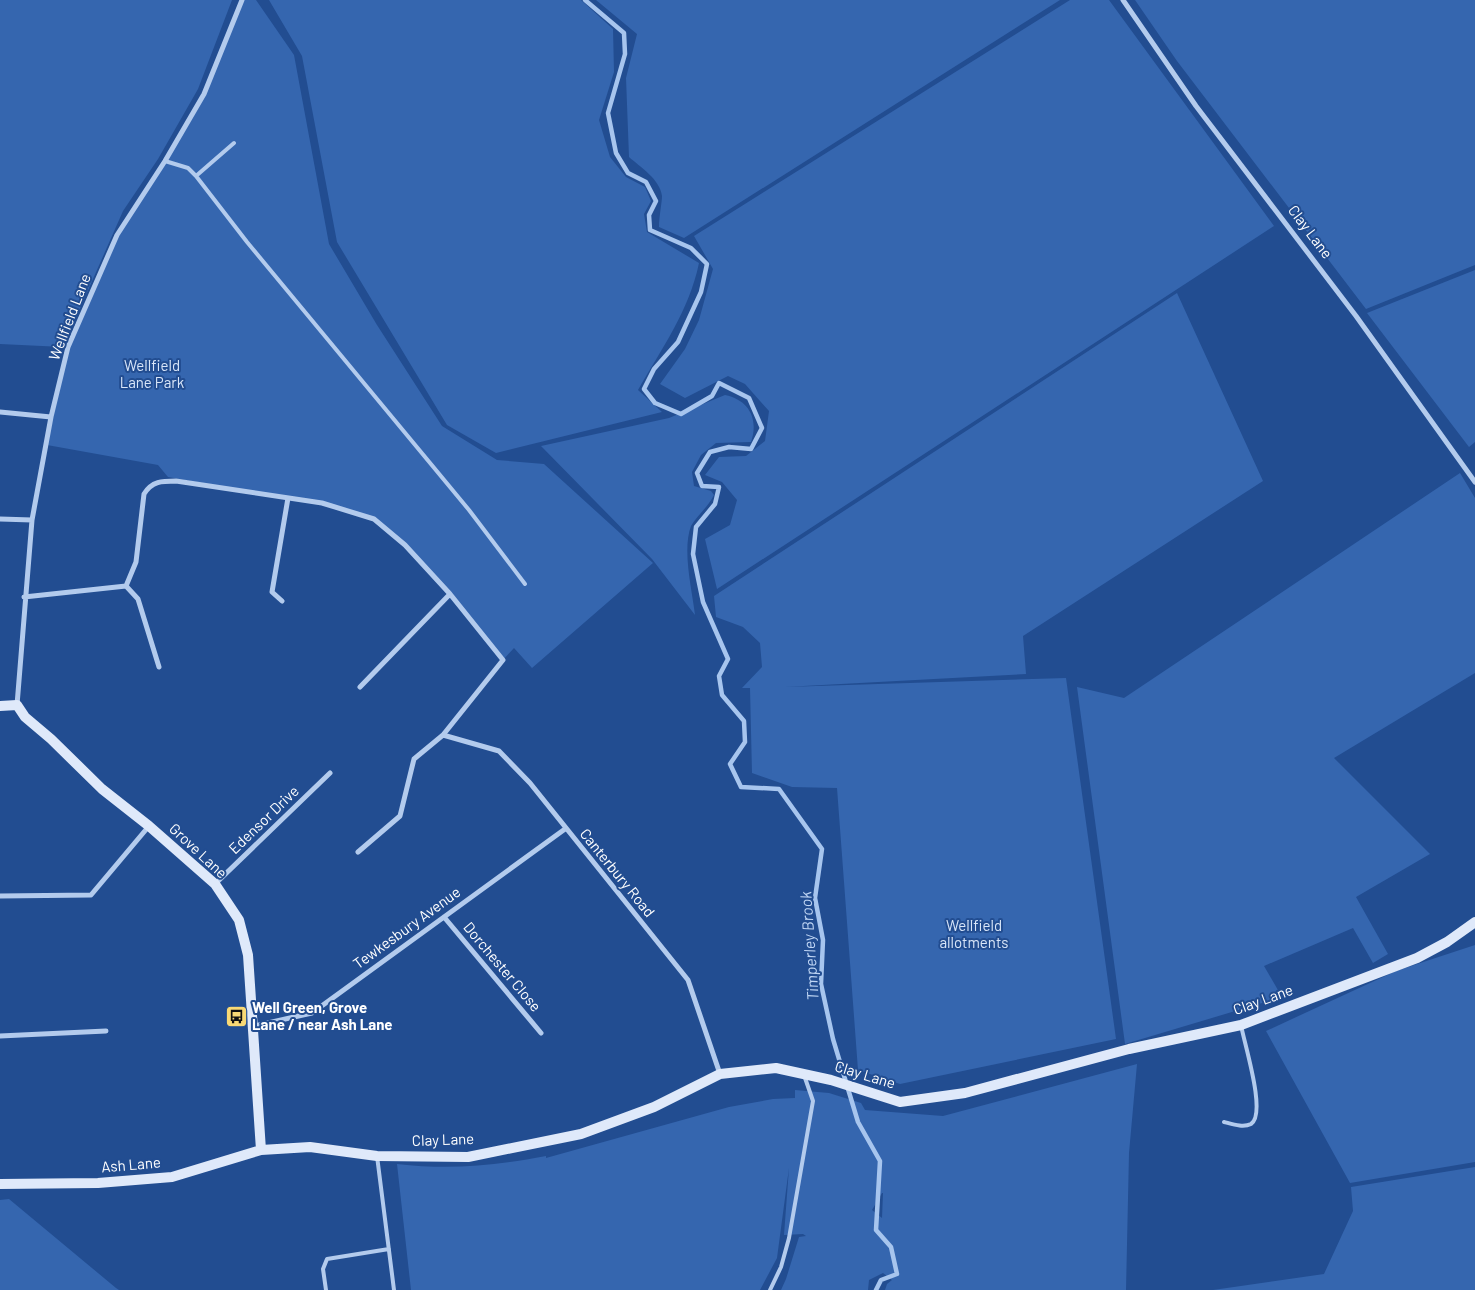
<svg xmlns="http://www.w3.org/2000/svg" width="1475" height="1290" viewBox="0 0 1475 1290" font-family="Barlow,sans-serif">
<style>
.green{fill:#3566af;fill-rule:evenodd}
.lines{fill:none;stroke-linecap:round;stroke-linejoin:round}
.stream{stroke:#a7c5ee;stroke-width:4.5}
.lane{stroke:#b3cbed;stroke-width:4}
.street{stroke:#b3cbed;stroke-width:5}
.secondary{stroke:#dfe9fa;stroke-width:10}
.labels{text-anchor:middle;stroke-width:4;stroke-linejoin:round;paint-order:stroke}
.street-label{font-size:15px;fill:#fff;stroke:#224d91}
.park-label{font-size:15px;fill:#d9e6f9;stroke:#224d91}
.poi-label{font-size:15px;font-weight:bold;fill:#fff;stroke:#224d91;text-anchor:start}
.water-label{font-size:16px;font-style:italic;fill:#bfd5f4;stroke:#224d91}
</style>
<rect width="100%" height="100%" fill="#224d91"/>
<!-- green -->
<path class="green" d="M 0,0 L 232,0 L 198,89 L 158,159 L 123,211 L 63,347 L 0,344 Z
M 242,0 L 256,0 L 294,55 L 329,244 L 377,325 L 442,426 L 497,460 L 544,464 L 653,563 L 532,668 L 514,648 L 503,660 L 405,545 L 374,519 L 322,503 L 179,479 L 168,477 L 158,465 L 47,445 L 68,347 L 117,235 L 204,94 Z
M 269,0 L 581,0 L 613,29 L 614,72 L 599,120 L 610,157 L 626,177 L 645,187 L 651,201 L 644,214 L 647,232 L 699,263 C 689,311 662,348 638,390 L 662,412 L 496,453 L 447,425 L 337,242 L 302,56 Z
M 596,0 L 1060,0 L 684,238 L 659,227 C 659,217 662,202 662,196 C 660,179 640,167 629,157 L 626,78 L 637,34 Z
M 1070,0 L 1109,0 L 1274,226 L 717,589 L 705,539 L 730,525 L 737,500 L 722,482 L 705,475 L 719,457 L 746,456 L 765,441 L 769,411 L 745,384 L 728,376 L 685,398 L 660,384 L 685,349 L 699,320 L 713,269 L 694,236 Z
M 1135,0 L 1475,0 L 1475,265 L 1366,309 L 1177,61 Z
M 1475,270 L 1475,442 L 1469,447 L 1367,313 Z
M 1177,293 L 1263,481 L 1023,636 L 1026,674 L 785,687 L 1066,678 L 1116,1039 L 900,1084 L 858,1070 L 837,788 L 792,787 L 752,773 L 750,688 L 742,688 L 762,667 L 760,643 L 743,627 L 716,617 L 714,596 Z
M 725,395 C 749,400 759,419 751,442 L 716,443 L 701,455 L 692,472 L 694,486 L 711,491 L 714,495 C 708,507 696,517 691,526 C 682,550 692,590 695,615 L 652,559 L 541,446 L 669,418 Z
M 1460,473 L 1475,498 L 1475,673 L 1334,758 L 1430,854 L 1356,897 L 1388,954 L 1373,963 L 1353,928 L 1264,966 L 1282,997 L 1125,1044 L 1077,687 L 1124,698 Z
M 1475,945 L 1475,1162 L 1350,1183 L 1266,1031 L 1396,971 Z
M 1137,1064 L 1129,1153 L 1126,1290 L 885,1290 L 887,1284 L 892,1280 L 883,1273 L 869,1280 L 868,1290 L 781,1290 L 786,1279 L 799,1237 L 806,1236 L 803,1234 L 784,1235 L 789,1168 L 777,1258 L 760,1290 L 411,1290 L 397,1164 C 450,1170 494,1166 546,1156 L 546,1158 L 729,1107 L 773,1099 L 795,1098 L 795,1090 L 829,1093 L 861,1103 L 865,1110 L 943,1116 ZM 882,1193 L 883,1193 L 882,1218 L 872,1210 Z
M 1475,1167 L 1475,1290 L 1213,1290 L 1324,1274 L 1353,1211 L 1351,1187 Z
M 9,1199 L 116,1288 L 119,1290 L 0,1290 L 0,1200 Z"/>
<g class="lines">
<!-- stream -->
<path class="stream" d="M 585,0 L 624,33 L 625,54 L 608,113 L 616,153 L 628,173 L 646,182 L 656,201 L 649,215 L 650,230 L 691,248 L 707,264 L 701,292 L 678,342 L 654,369 L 644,389 L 655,403 L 681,414 L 712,396 L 719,383 L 749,398 L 762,428 L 751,449 L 729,447 L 710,452 L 697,473 L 702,486 L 719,487 L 715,504 L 696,527 L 693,554 L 703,602 L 728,659 L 719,676 L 722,695 L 744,721 L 745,742 L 730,764 L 741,787 L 779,789 L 822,849 L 815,898 L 823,940 L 821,984 L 833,1039 L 858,1122 L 880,1161 L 876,1230 L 891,1247 L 897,1274 L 881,1280 L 876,1290"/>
<!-- lane -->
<path class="lane" d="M 165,161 L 188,168 L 196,176 L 247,242 L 469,510 L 525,584
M 196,176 L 234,143
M 1224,1122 C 1232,1124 1243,1128 1251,1124 C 1267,1114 1244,1043 1241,1025
M 377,1156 L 394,1290
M 326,1290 L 323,1269 L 327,1259 L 389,1249
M 770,1290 L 781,1267 L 789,1238 L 813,1101 L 804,1075"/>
<!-- street -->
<path class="street" d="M 1123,0 L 1196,106 L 1356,316 L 1475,482
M 0,412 L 51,417
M 0,519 L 32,520
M 126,586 L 138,599 L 159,667
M 24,597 L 126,586 L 136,562 L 144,494 C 152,481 162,481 176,481 L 322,503 L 374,519 L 405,545 L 450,594 L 503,660 L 443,735 L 414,759 L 400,816 L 358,852
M 282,601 L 272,592 L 288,498
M 360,687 L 450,594
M 17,705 L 32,520 L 51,417 L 68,347 L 117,235 L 165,161 L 204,94 L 242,0
M 443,735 L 499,751 L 530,783 L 688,980 L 720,1074
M 215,884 L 330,773
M 0,896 L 91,895 L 149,826
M 444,917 L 541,1033
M 254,1026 L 312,1013 L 565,829
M 0,1036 L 106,1031"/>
<!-- secondary -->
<path class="secondary" d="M 0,706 L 17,705 L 25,717 L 51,739 L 102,789 L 149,826 L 215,884 L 239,920 L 248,955 L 261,1150
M 0,1184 L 98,1183 L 172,1177 L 261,1150 L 310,1147 L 377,1156 L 468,1157 L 581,1134 L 654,1107 L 720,1074 L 776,1068 L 831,1080 L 900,1102 L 965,1093 L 1129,1049 L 1241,1025 L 1417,958 L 1447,942 L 1475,922"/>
</g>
<!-- icons -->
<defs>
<symbol id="bus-square" viewBox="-11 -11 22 22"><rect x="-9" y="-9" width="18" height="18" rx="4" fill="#f9d975" stroke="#224d91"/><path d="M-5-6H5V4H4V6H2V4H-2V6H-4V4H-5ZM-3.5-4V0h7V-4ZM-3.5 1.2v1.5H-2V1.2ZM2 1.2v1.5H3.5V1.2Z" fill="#111"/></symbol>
</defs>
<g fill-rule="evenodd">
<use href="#bus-square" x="224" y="1004" width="25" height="25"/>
</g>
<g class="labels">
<!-- street labels -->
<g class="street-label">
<text transform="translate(1310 232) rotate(53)" y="5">Clay Lane</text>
<text transform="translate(70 317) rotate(-69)" y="5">Wellfield Lane</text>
<text transform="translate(264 820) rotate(-44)" y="5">Edensor Drive</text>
<text transform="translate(198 851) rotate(43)" y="5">Grove Lane</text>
<text transform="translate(617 873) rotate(51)" y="5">Canterbury Road</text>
<text transform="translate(407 928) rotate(-36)" y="5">Tewkesbury Avenue</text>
<text transform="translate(502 967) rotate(50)" y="5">Dorchester Close</text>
<text transform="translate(1263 1000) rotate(-20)" y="5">Clay Lane</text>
<text transform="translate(865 1075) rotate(17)" y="5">Clay Lane</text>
<text transform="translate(443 1140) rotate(-2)" y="5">Clay Lane</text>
<text transform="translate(131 1165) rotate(-5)" y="5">Ash Lane</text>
</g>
<!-- park labels -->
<g class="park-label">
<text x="152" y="371">Wellfield<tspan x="152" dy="17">Lane Park</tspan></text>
<text x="974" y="931">Wellfield<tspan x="974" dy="17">allotments</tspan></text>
</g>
<!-- poi labels -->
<g class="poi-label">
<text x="252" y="1013">Well Green, Grove<tspan x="252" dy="17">Lane / near Ash Lane</tspan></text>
</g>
<!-- water labels -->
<g class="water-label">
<text transform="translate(809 946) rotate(-94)" y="6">Timperley Brook</text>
</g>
</g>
</svg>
